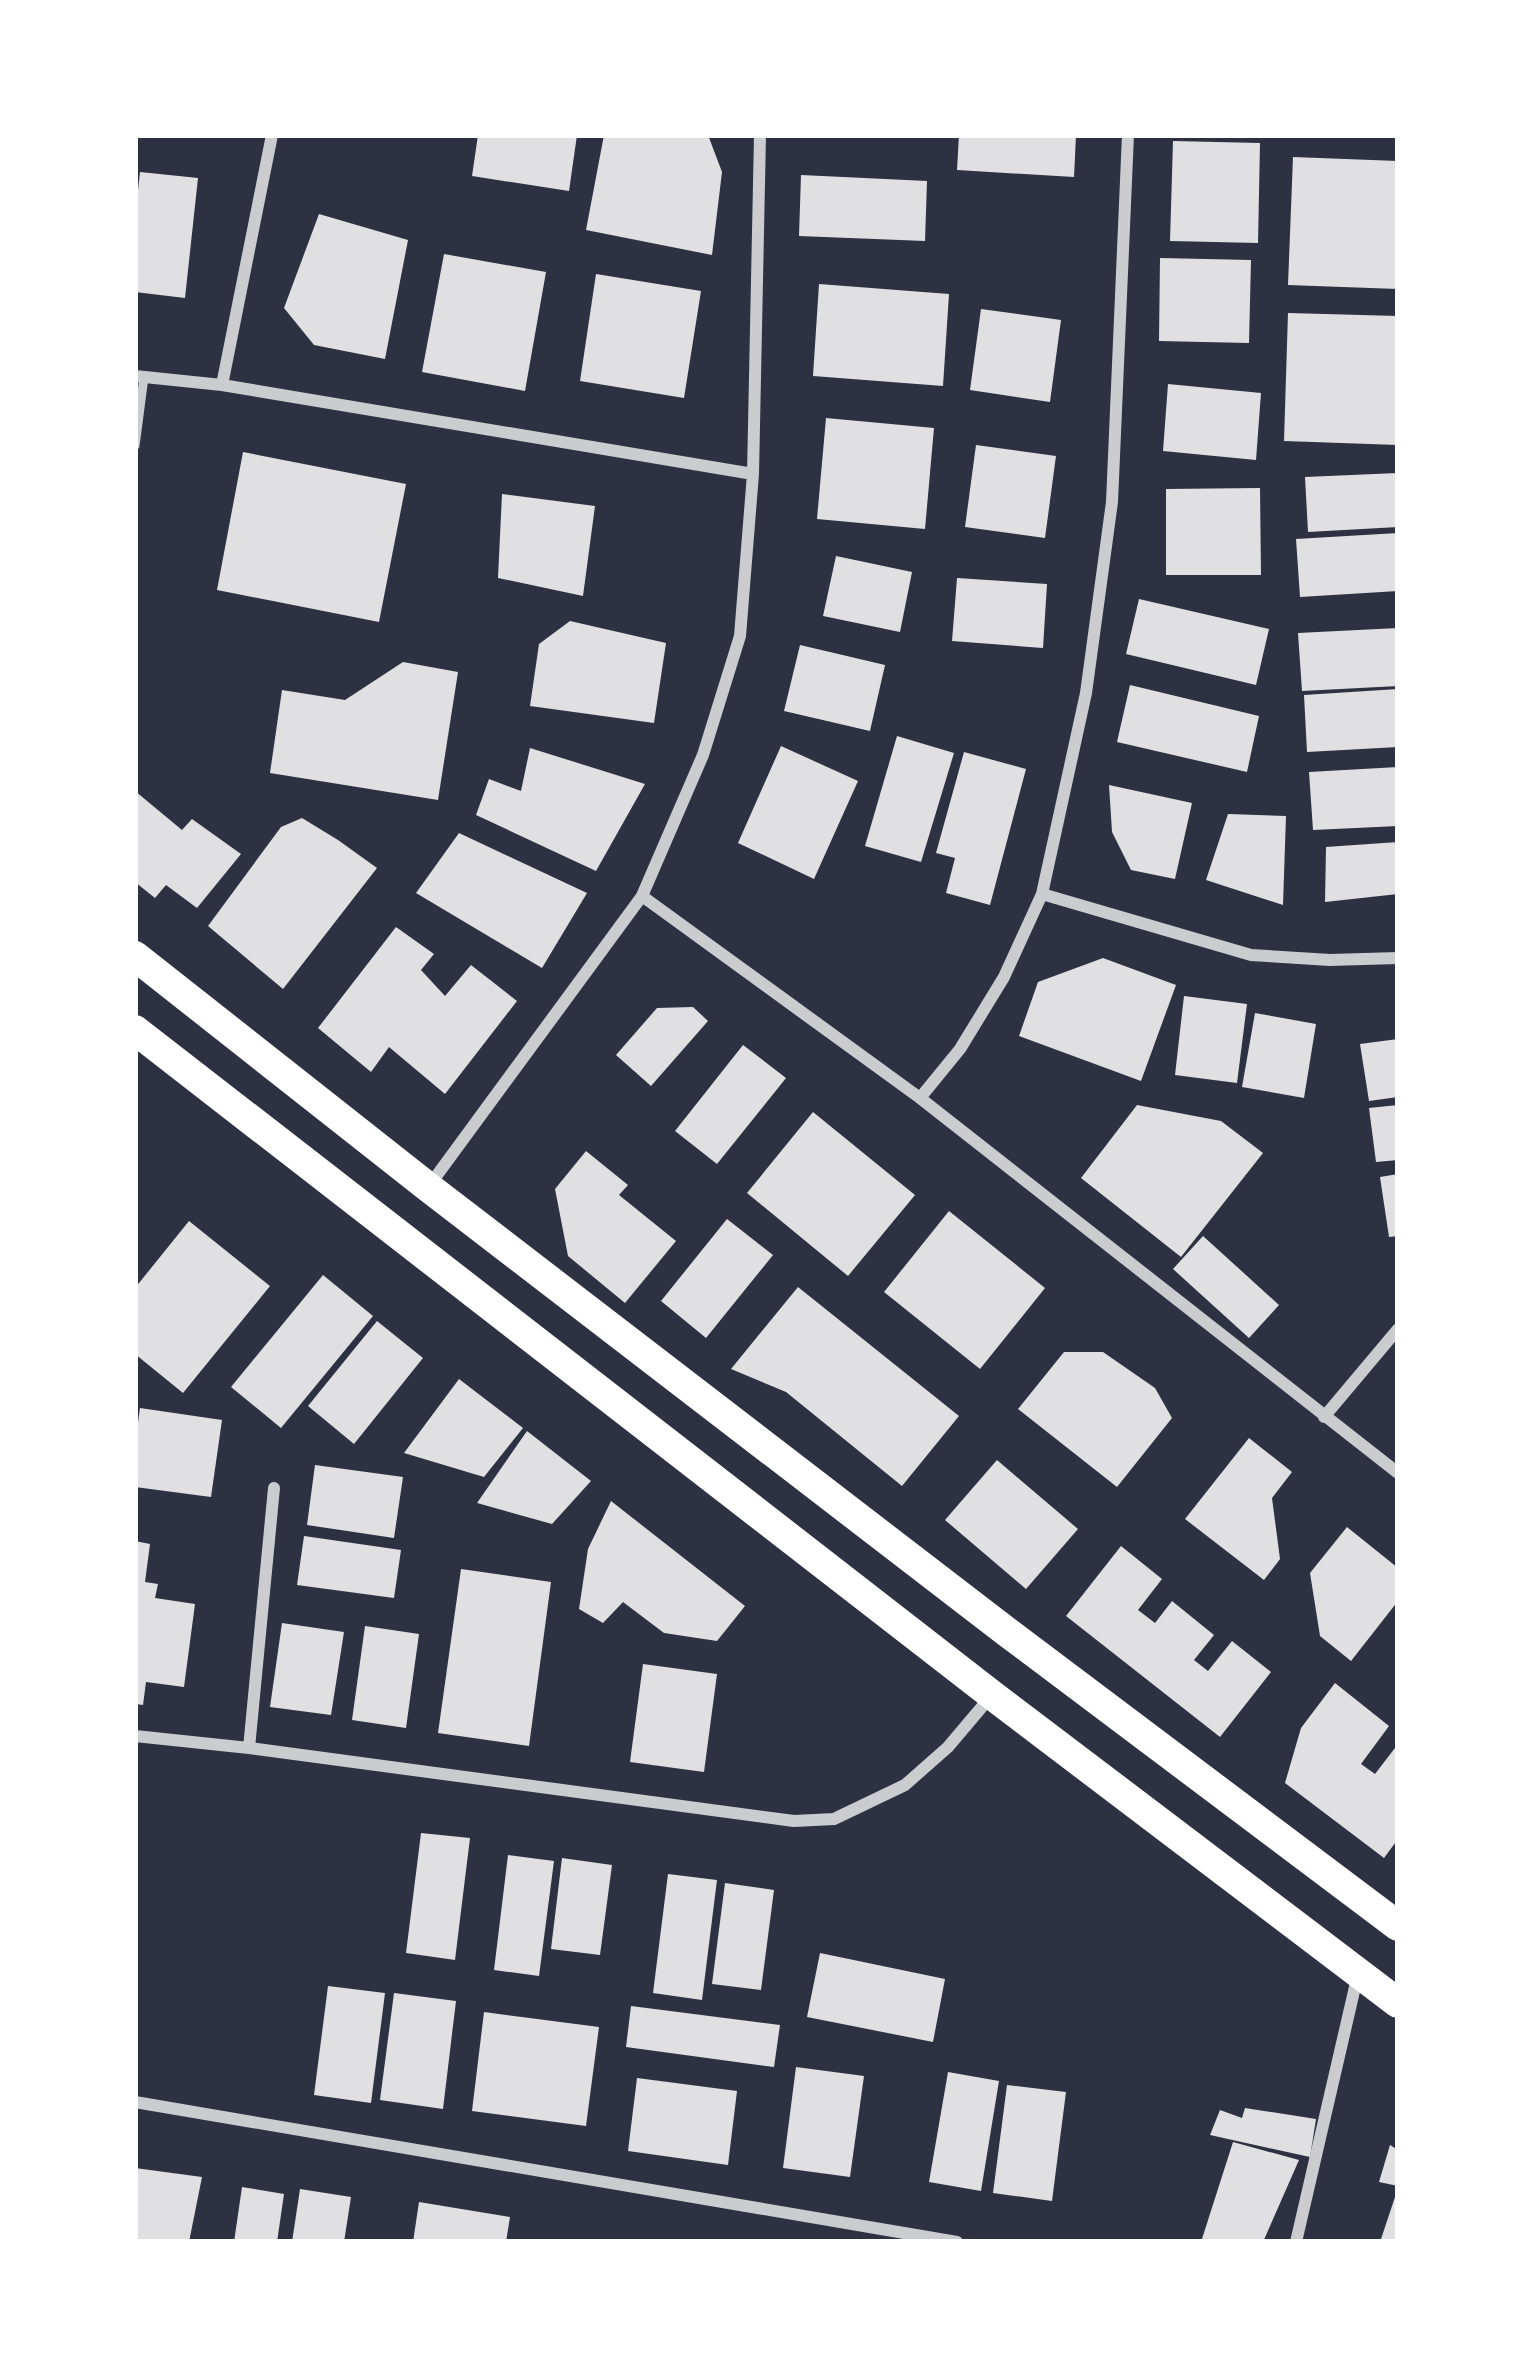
<svg xmlns="http://www.w3.org/2000/svg" width="1533" height="2377" viewBox="0 0 1533 2377" font-family="Commissioner,sans-serif">
<style>
.building{fill:#e0e0e3}
.lines{fill:none;stroke-linecap:round;stroke-linejoin:round}
.service{stroke:#caccd0;stroke-width:9}
.minor{stroke:#caccd0;stroke-width:12}
.primary{stroke:#fff;stroke-width:30}
</style>
<rect width="100%" height="100%" fill="#2d3142"/>
<!-- building -->
<path class="building" d="M 478,135 L 577,135 L 569,191 L 472,176 Z
M 604,135 L 708,135 L 722,172 L 712,255 L 586,230 Z
M 959,135 L 1076,135 L 1074,177 L 957,170 Z
M 1173,141 L 1260,143 L 1258,243 L 1170,241 Z
M 1293,157 L 1398,161 L 1398,289 L 1288,285 Z
M 140,172 L 198,178 L 185,298 L 135,292 L 135,217 Z
M 801,175 L 927,181 L 925,241 L 799,236 Z
M 319,214 L 408,240 L 385,359 L 314,345 L 284,308 Z
M 444,254 L 546,272 L 525,391 L 422,372 Z
M 1160,258 L 1251,260 L 1249,343 L 1159,341 Z
M 596,274 L 701,291 L 684,398 L 580,381 Z
M 819,284 L 949,294 L 943,386 L 813,376 Z
M 981,309 L 1061,320 L 1050,402 L 970,390 Z
M 1288,313 L 1398,316 L 1398,445 L 1284,441 Z
M 1168,384 L 1261,393 L 1256,460 L 1163,451 Z
M 826,418 L 934,428 L 925,529 L 817,519 Z
M 976,445 L 1056,456 L 1045,538 L 965,527 Z
M 243,452 L 406,484 L 379,622 L 217,590 Z
M 1398,473 L 1398,527 L 1308,532 L 1305,477 Z
M 1260,488 L 1261,575 L 1166,575 L 1166,489 Z
M 502,494 L 595,506 L 583,596 L 498,578 Z
M 1398,533 L 1398,591 L 1300,597 L 1296,539 Z
M 836,556 L 912,572 L 900,632 L 823,616 Z
M 957,578 L 1047,584 L 1043,648 L 952,641 Z
M 1139,599 L 1269,629 L 1256,685 L 1126,654 Z
M 570,621 L 666,643 L 654,723 L 530,706 L 539,644 Z
M 1398,628 L 1398,686 L 1302,691 L 1298,633 Z
M 800,645 L 885,665 L 870,731 L 784,711 Z
M 403,662 L 458,672 L 438,800 L 270,773 L 282,690 L 345,700 Z
M 1130,685 L 1259,716 L 1247,772 L 1117,742 Z
M 1398,689 L 1398,747 L 1307,752 L 1304,695 Z
M 897,736 L 954,753 L 921,862 L 865,846 Z
M 781,746 L 858,781 L 814,879 L 738,843 Z
M 530,748 L 645,784 L 596,871 L 476,815 L 489,779 L 521,791 Z
M 964,752 L 1026,769 L 990,905 L 946,893 L 955,858 L 936,853 Z
M 1398,767 L 1398,826 L 1313,830 L 1309,772 Z
M 1109,785 L 1192,803 L 1175,879 L 1131,870 L 1112,832 Z
M 135,791 L 182,830 L 192,819 L 241,854 L 197,908 L 166,885 L 155,898 L 135,882 Z
M 1228,814 L 1286,816 L 1283,905 L 1206,880 Z
M 302,818 L 338,840 L 377,868 L 283,989 L 208,926 L 281,827 Z
M 459,833 L 587,893 L 542,968 L 416,893 Z
M 1398,842 L 1398,894 L 1325,902 L 1326,847 Z
M 396,927 L 434,954 L 421,970 L 445,996 L 471,965 L 517,1001 L 445,1094 L 389,1047 L 371,1072 L 318,1028 Z
M 1103,958 L 1176,985 L 1141,1081 L 1019,1036 L 1038,982 Z
M 1184,996 L 1247,1004 L 1237,1083 L 1175,1075 Z
M 693,1007 L 708,1021 L 651,1086 L 616,1055 L 657,1008 Z
M 1255,1013 L 1316,1024 L 1304,1098 L 1242,1087 Z
M 1398,1039 L 1398,1097 L 1369,1101 L 1360,1044 Z
M 743,1045 L 786,1078 L 717,1164 L 675,1131 Z
M 1137,1105 L 1221,1121 L 1263,1153 L 1181,1257 L 1081,1178 Z
M 1398,1105 L 1398,1160 L 1376,1162 L 1369,1108 Z
M 813,1112 L 915,1195 L 848,1276 L 747,1193 Z
M 586,1151 L 628,1185 L 619,1195 L 676,1241 L 625,1303 L 568,1256 L 555,1189 Z
M 1398,1174 L 1398,1236 L 1389,1237 L 1380,1177 Z
M 949,1211 L 1045,1288 L 980,1369 L 884,1292 Z
M 727,1219 L 773,1255 L 706,1338 L 661,1301 Z
M 189,1221 L 270,1286 L 183,1393 L 135,1354 L 135,1288 Z
M 1203,1236 L 1279,1305 L 1249,1338 L 1173,1269 Z
M 323,1275 L 373,1316 L 281,1428 L 231,1387 Z
M 798,1287 L 959,1416 L 902,1486 L 786,1392 L 731,1369 Z
M 377,1321 L 423,1358 L 354,1444 L 308,1406 Z
M 1064,1352 L 1103,1352 L 1155,1388 L 1172,1418 L 1117,1487 L 1018,1409 Z
M 459,1379 L 523,1428 L 484,1477 L 404,1453 Z
M 140,1408 L 222,1420 L 211,1497 L 135,1487 L 135,1444 Z
M 527,1431 L 591,1481 L 552,1524 L 477,1503 Z
M 1249,1438 L 1292,1472 L 1272,1498 L 1280,1559 L 1264,1580 L 1185,1519 Z
M 997,1460 L 1078,1529 L 1026,1589 L 945,1520 Z
M 315,1465 L 403,1477 L 394,1538 L 307,1525 Z
M 611,1501 L 745,1606 L 717,1641 L 664,1633 L 623,1602 L 603,1623 L 579,1609 L 588,1549 Z
M 1347,1527 L 1398,1568 L 1398,1601 L 1351,1661 L 1320,1636 L 1310,1573 Z
M 304,1536 L 401,1550 L 394,1598 L 297,1585 Z
M 135,1541 L 150,1544 L 145,1582 L 158,1584 L 155,1598 L 195,1604 L 184,1687 L 146,1682 L 143,1705 L 135,1704 Z
M 1121,1546 L 1162,1579 L 1138,1610 L 1155,1623 L 1172,1601 L 1214,1635 L 1194,1660 L 1208,1671 L 1232,1641 L 1271,1672 L 1220,1737 L 1066,1616 Z
M 461,1569 L 551,1582 L 529,1746 L 438,1733 Z
M 282,1623 L 344,1632 L 331,1715 L 270,1707 Z
M 365,1626 L 419,1634 L 406,1728 L 352,1720 Z
M 643,1664 L 717,1674 L 704,1772 L 630,1762 Z
M 1335,1683 L 1389,1726 L 1361,1764 L 1375,1774 L 1398,1744 L 1398,1839 L 1384,1858 L 1285,1783 L 1301,1728 Z
M 421,1833 L 470,1838 L 455,1960 L 406,1953 Z
M 508,1855 L 554,1861 L 539,1976 L 494,1970 Z
M 562,1858 L 612,1865 L 600,1955 L 551,1949 Z
M 668,1874 L 717,1880 L 702,2000 L 653,1993 Z
M 725,1883 L 774,1890 L 761,1990 L 712,1984 Z
M 820,1953 L 945,1979 L 933,2042 L 807,2017 Z
M 328,1986 L 385,1993 L 371,2103 L 314,2095 Z
M 394,1993 L 456,2001 L 443,2109 L 380,2100 Z
M 631,2006 L 780,2025 L 774,2067 L 626,2047 Z
M 484,2012 L 599,2027 L 586,2126 L 472,2111 Z
M 796,2067 L 864,2076 L 850,2177 L 783,2168 Z
M 948,2072 L 999,2081 L 981,2191 L 929,2182 Z
M 637,2078 L 737,2091 L 728,2165 L 628,2151 Z
M 1007,2085 L 1066,2092 L 1052,2201 L 993,2193 Z
M 1245,2108 L 1316,2119 L 1310,2157 L 1210,2135 L 1220,2110 L 1242,2118 Z
M 1233,2142 L 1299,2160 L 1263,2242 L 1201,2242 Z
M 1390,2145 L 1398,2150 L 1398,2186 L 1379,2182 Z
M 135,2168 L 202,2177 L 189,2242 L 135,2242 Z
M 242,2187 L 284,2194 L 277,2242 L 234,2242 Z
M 300,2189 L 351,2197 L 344,2242 L 292,2242 Z
M 1397,2191 L 1398,2242 L 1380,2242 Z
M 419,2202 L 510,2217 L 506,2242 L 413,2242 Z"/>
<g class="lines">
<!-- service -->
<path class="service" d="M 135,446 L 144,377"/>
<!-- minor -->
<path class="minor" d="M 135,376 L 222,385 L 753,474
M 222,385 L 272,135
M 1042,894 L 1251,955 L 1330,960 L 1398,958
M 642,896 L 920,1098 L 1398,1473
M 920,1098 L 960,1049 L 1004,977 L 1042,894 L 1086,693 L 1112,502 L 1128,135
M 429,1186 L 642,896 L 703,755 L 740,636 L 753,474 L 760,135
M 1324,1417 L 1398,1329
M 135,1736 L 249,1748 L 794,1821 L 834,1819 L 905,1785 L 948,1747 L 992,1695
M 249,1748 L 274,1488
M 135,2102 L 957,2242
M 1296,2242 L 1358,1974"/>
<!-- primary -->
<path class="primary" d="M 135,956 L 428,1187 L 1007,1632 L 1398,1926
M 135,1030 L 992,1695 L 1398,2003"/>
</g>
<!-- border -->
<rect width="1533" height="2377" fill="none" stroke="#ffffff" stroke-width="276"/>
</svg>
